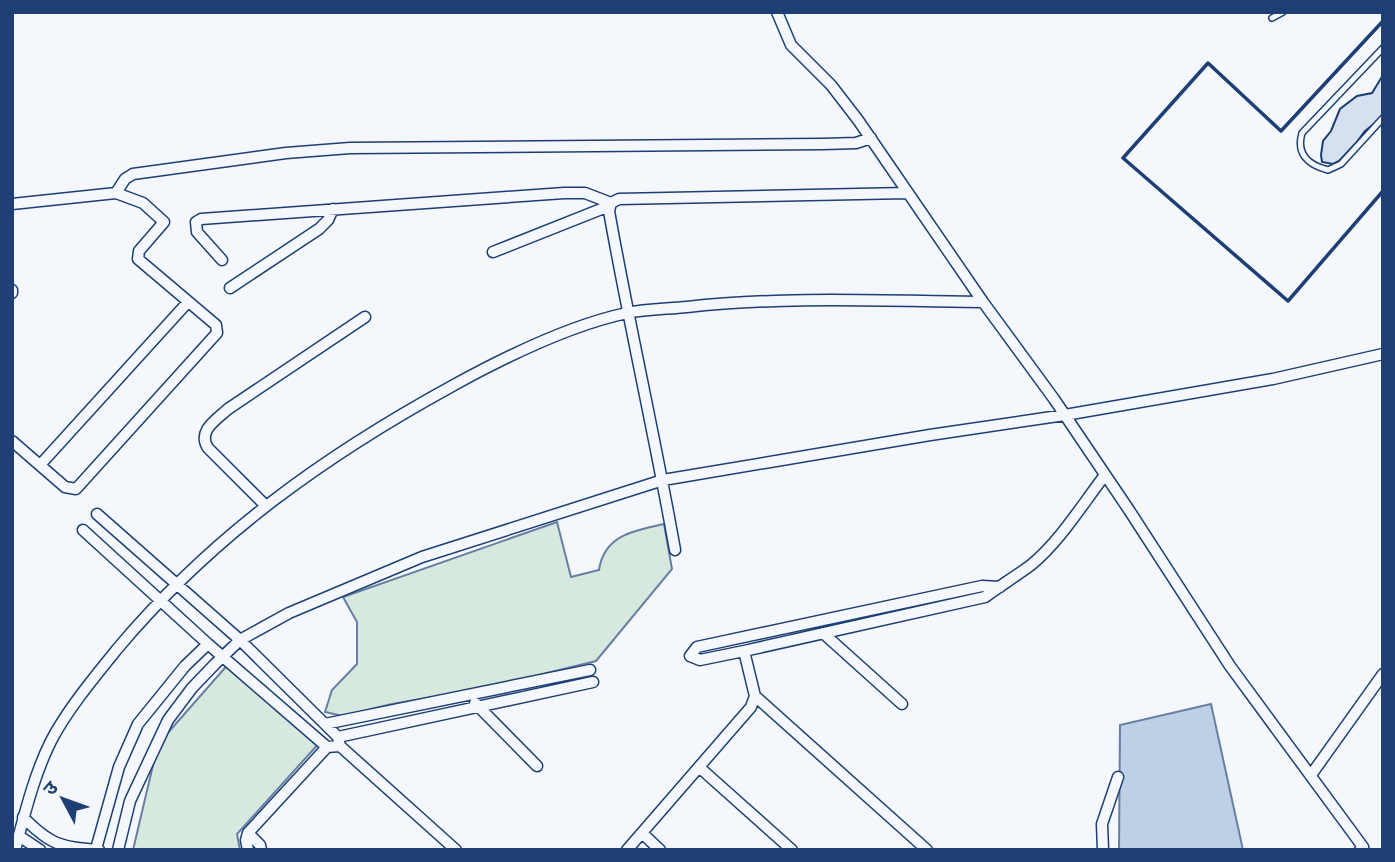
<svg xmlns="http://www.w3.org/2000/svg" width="1395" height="862" viewBox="0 0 1395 862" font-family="Quicksand,'Noto Sans Devanagari',sans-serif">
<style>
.green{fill:#d7e8df;stroke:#687fa3;stroke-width:2}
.water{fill:#bed0e5;stroke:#687fa3;stroke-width:2}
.building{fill:#d5e0f0;stroke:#1d3f73;stroke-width:2}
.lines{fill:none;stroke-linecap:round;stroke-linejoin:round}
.lane-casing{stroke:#1d3f73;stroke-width:8}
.street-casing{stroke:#1d3f73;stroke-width:13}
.lane{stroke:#f4f7fb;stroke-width:5}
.street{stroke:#f4f7fb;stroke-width:10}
.wall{stroke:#1d3f73;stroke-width:3.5}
</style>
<rect width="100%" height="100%" fill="#f4f7fb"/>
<!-- green -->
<path class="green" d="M 557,522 L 571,577 L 599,570 C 604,535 635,530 664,524 L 672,569 L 596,661 L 485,688 L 392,704 L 343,716 L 325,712 L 332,690 L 357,664 L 357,622 L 343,597 Z
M 231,661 L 321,741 L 237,834 L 240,850 L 133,850 L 158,744 Z"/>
<!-- water -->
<path class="water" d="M 1211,704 L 1243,850 L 1119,850 L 1120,725 Z"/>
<!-- building -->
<path class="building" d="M 1383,75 L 1383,117 L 1365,131 L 1356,143 L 1339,161 L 1333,164 L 1322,162 L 1321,155 L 1323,141 L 1331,131 L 1340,109 L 1357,96 L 1372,93 Z"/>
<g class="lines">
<defs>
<path id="lane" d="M 1272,18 L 1283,12
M 1383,48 L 1302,133 C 1296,154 1308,165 1328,170 L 1341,164 L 1383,118"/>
<path id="street" d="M 777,12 L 791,45 L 831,85 L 858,120 L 983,302 L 1054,399 L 1129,510 L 1230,666 L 1363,847 L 1360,850
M 116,193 L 125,179 L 133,174 L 286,153 L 350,148 L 823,144 L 856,143 L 871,138
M 12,204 L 116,193 L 143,203 L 164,222 L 139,251 L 138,259 L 216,325 L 217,333 L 76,489 L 65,487 L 12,441
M 493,252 L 609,206
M 222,260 L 197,232 L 196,222 L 201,219 L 564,193 L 585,193 L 611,203
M 230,288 L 319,229 L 328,220 L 333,209
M 12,290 L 12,293
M 40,465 L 188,302
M 266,506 L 208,448 C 197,431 216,420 228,409 L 365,317
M 97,514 L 240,640 L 338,737 L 340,746
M 83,530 L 208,644 L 327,747 L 340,746 L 456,850
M 675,550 C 655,437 629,324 609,211 L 611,203 L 619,199 L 907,193
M 1000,587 L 982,586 L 697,647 L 690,656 L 700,660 L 744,651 L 985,597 C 1000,586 1016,576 1031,565 C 1060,541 1082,505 1105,475
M 823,633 L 902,704
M 755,696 L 927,850
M 475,703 L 537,766
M 325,724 L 590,670
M 338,737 L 593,682
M 699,767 L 792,850
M 1311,775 L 1383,674
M 23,817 C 51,846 62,847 99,850
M 248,833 L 260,845 L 261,850
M 642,833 L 660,850
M 19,836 L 40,850
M 96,849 L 119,767 L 138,724 L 185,666 L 208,644
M 15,850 C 25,813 34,775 51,741 C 67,710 96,675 118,648 C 213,535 326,455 454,385 C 505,357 570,325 627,313 C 646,309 667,309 687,307 C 785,296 884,301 983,302
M 118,850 L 130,801 L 168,720 L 192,688 L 215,664 L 240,640 L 289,613 L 422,557 L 663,480 L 930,435 L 1065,415 L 1273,379 L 1383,354
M 248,850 L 246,840 L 248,833 L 327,747
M 627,850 L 751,707 L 755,696 L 744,651
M 1103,850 L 1102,824 L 1118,777"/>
</defs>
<!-- lane casing -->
<use href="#lane" class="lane-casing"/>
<!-- street casing -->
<use href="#street" class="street-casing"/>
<!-- lane -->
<use href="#lane" class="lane"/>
<!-- street -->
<use href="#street" class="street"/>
<!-- wall -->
<path class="wall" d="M 1383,21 L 1281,131 L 1208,63 L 1123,158 L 1288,301 L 1383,191"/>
</g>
<!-- border -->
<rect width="1395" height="862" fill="none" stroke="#1d3f73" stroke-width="28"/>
<!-- north arrow -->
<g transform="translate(63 799) rotate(311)" stroke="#f4f7fb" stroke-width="5" paint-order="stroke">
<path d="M0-5L12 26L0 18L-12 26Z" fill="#1d3f73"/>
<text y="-10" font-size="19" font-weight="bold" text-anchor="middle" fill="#1d3f73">उ</text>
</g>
</svg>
